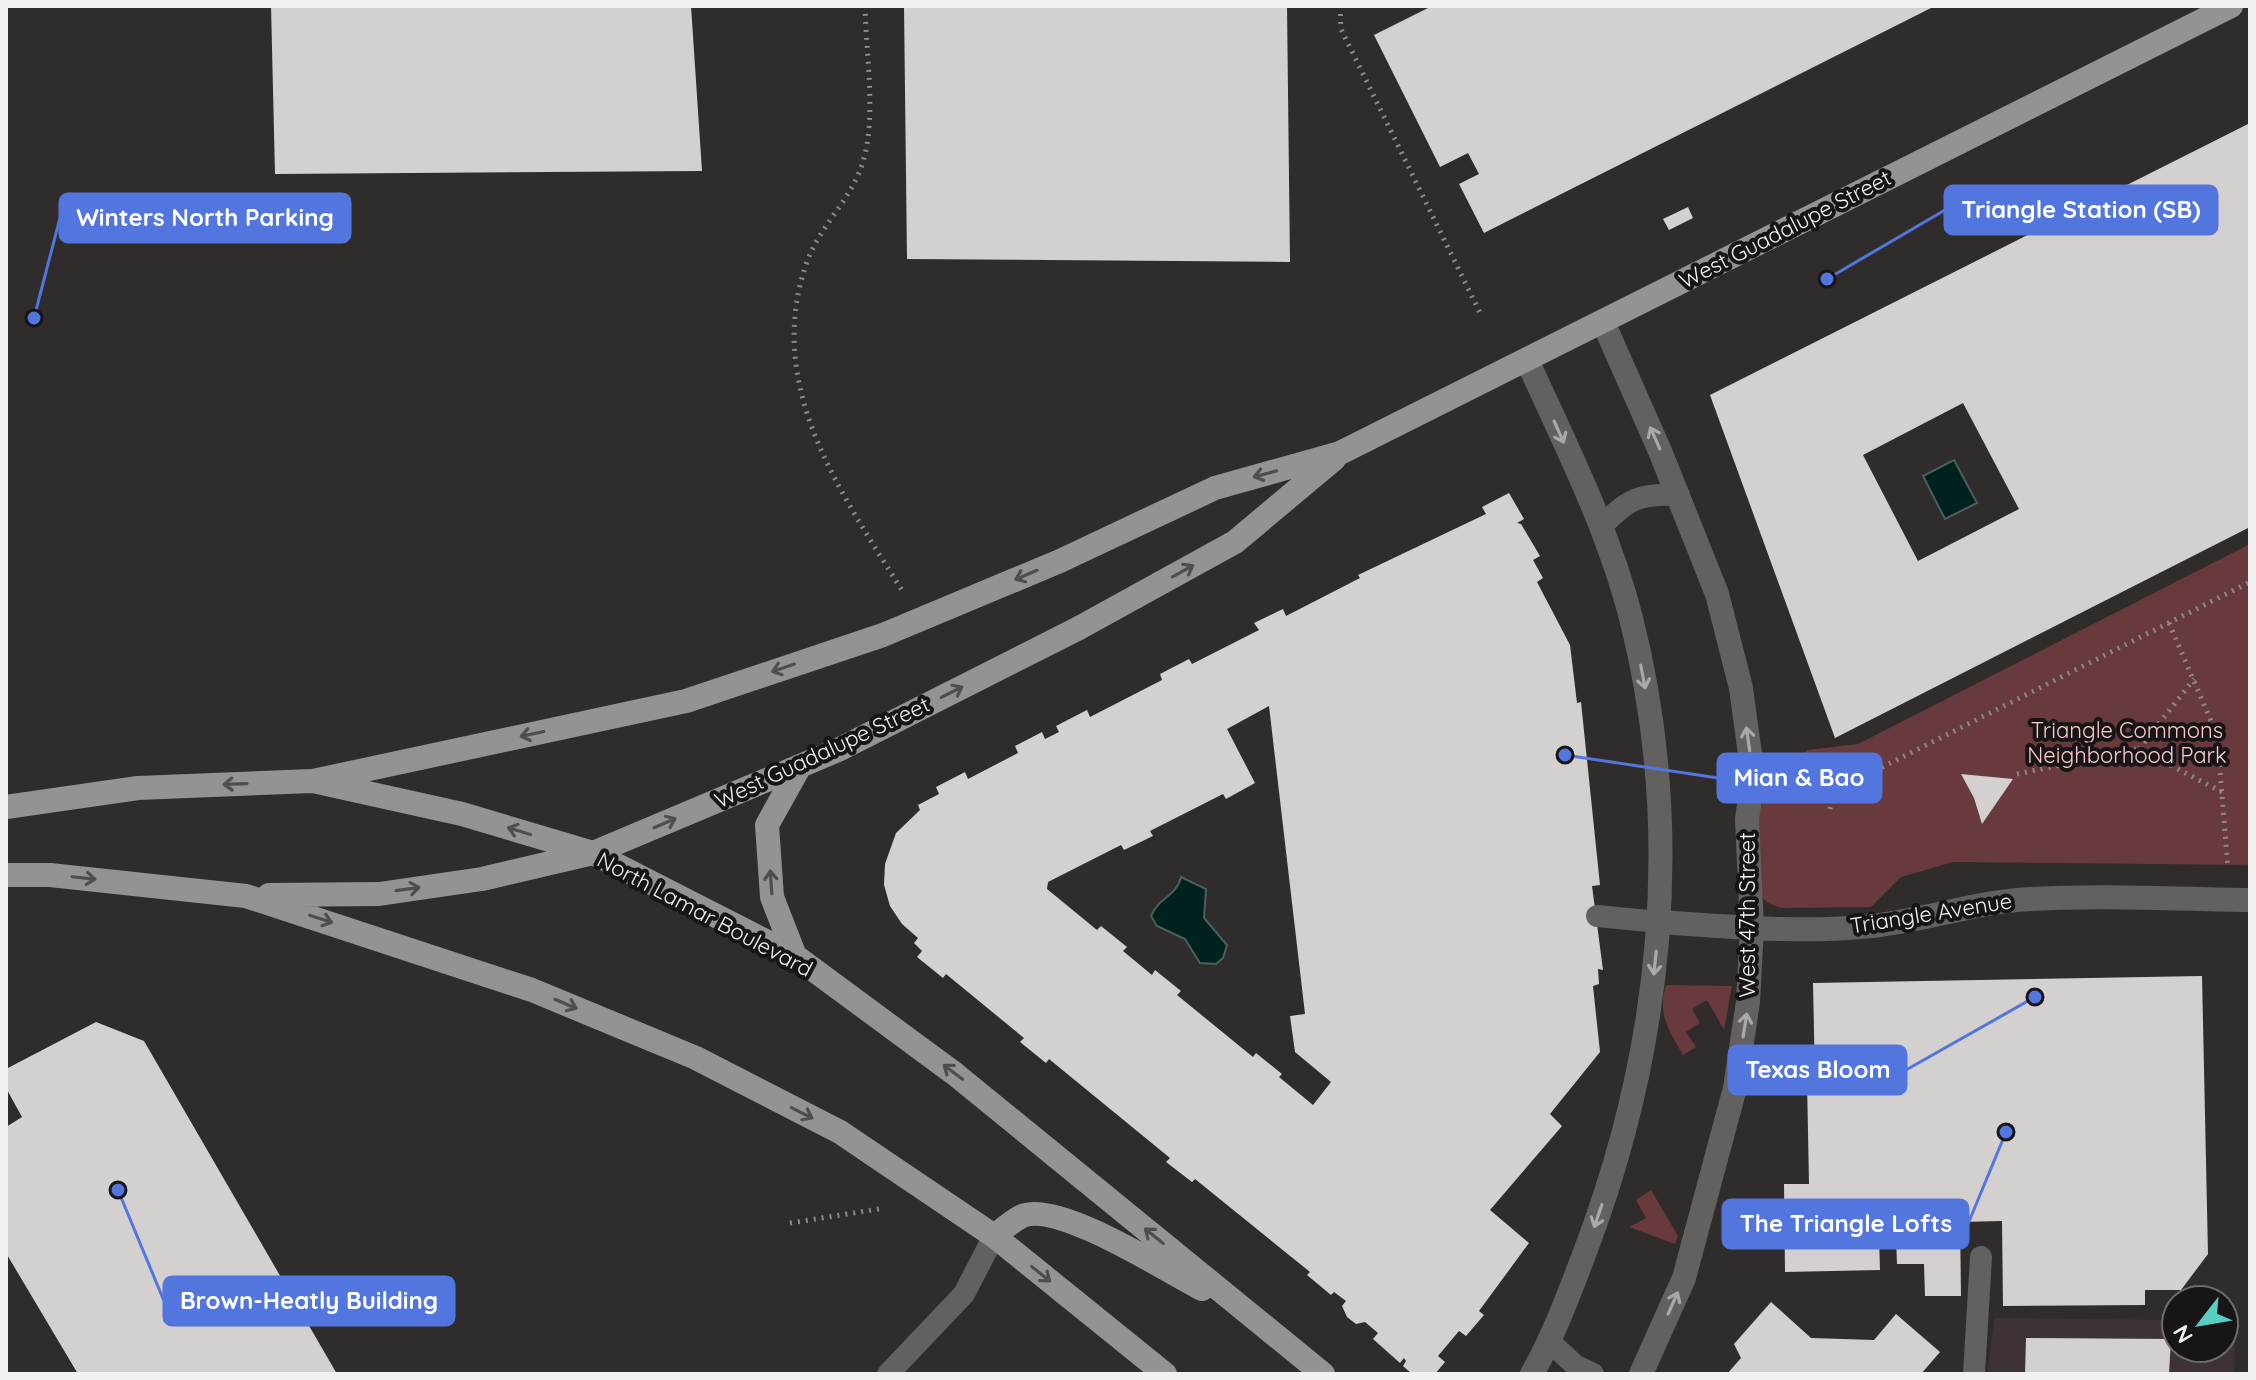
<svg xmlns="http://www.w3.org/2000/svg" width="2256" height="1380" viewBox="0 0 2256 1380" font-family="Quicksand,sans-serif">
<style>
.built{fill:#3e3334}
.green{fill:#68393d}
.water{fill:#00221f;stroke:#49605e;stroke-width:2}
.building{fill:#d5d0d0;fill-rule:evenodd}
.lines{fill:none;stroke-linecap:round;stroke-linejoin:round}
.path{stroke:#8d8989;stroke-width:5;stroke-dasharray:2 6;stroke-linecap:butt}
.lane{stroke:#636060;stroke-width:22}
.street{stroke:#636060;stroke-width:24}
.primary{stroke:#979292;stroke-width:24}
.oneway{stroke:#aba8a8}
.oneway2{stroke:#514d4d}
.labels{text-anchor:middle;stroke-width:8;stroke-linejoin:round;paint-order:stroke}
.street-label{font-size:22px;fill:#f3f0f0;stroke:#171515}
.park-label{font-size:22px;fill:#fbc8cb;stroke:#171515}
.leader{fill:none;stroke:#5276de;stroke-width:3}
.callout-dot{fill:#5276de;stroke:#171515;stroke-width:3}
.callout{fill:#5276de;stroke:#5276de;stroke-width:3}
.callout-label{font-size:24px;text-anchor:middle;font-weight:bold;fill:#fff}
</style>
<rect width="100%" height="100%" fill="#302c2c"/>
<!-- built -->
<path class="built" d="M 1995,1318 L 2176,1320 L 2176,1348 L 2224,1348 L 2224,1321 L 2234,1321 L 2235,1374 L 1987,1374 Z"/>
<!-- green -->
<path class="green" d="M 2250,544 L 2250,865 L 1953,862 L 1901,877 L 1871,907 L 1781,908 L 1768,903 L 1759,894 L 1756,811 L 1807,750 L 1858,744 Z
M 1666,985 L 1732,986 L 1724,1030 L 1707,1000 L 1692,1009 L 1700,1023 L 1686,1032 L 1696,1047 L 1683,1055 C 1669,1031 1657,1013 1666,985 Z
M 1651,1190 L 1678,1236 L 1675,1244 L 1629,1227 L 1646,1218 L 1636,1200 Z"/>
<!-- water -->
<path class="water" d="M 1954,460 L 1977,503 L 1945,519 L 1923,476 Z
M 1181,877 L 1206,889 L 1204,918 L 1227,945 L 1223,958 L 1216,964 L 1200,963 L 1185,939 L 1157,926 L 1151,916 C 1158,898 1177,896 1181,877 Z"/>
<!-- building -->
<path class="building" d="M 271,6 L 691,6 L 702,171 L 275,174 Z
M 904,6 L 1287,6 L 1290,262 L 907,259 Z
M 1432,6 L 1935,6 L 1484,233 L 1459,184 L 1479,174 L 1468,153 L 1440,167 L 1374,35 Z
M 2250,123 L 2250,527 L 1835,738 L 1710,395 ZM 1963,403 L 2019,509 L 1918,561 L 1863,455 Z
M 1688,207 L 1693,218 L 1669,230 L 1663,219 Z
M 1509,493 L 1524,519 L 1517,523 L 1521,524 L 1540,556 L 1533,560 L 1543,578 L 1537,582 L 1570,645 L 1577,703 L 1581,702 L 1600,885 L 1592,886 L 1603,970 L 1598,969 L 1599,984 L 1593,986 L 1600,1052 L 1550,1114 L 1562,1126 L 1490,1210 L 1529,1243 L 1479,1311 L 1484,1315 L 1466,1336 L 1459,1331 L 1438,1356 L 1445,1362 L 1435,1374 L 1412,1374 L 1403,1366 L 1406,1361 L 1404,1358 L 1400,1363 L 1373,1339 L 1378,1333 L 1365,1322 L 1356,1324 L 1347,1317 L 1342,1306 L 1346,1301 L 1334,1292 L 1331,1295 L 1307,1275 L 1310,1272 L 1195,1179 L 1192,1182 L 1166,1162 L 1170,1158 L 1049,1059 L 1046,1063 L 1020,1042 L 1024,1038 L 946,974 L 943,978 L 917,957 L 922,951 L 914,943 L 918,938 L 902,924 L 890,906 L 884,885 L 885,864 L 896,833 L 920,810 L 918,805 L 939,794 L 936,787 L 965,772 L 968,779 L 1018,753 L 1015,746 L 1042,732 L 1045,739 L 1059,732 L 1056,726 L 1087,710 L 1090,717 L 1162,680 L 1160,674 L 1189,659 L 1192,664 L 1259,630 L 1254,623 L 1283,609 L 1286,616 L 1360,578 L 1358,575 L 1486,514 L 1482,507 ZM 1269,706 L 1305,1014 L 1290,1016 L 1295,1052 L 1331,1082 L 1313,1105 L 1279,1077 L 1282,1074 L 1256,1053 L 1253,1057 L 1177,995 L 1181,991 L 1155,970 L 1152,975 L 1123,951 L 1127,947 L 1101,926 L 1097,930 L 1047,889 L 1048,882 L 1121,845 L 1124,850 L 1153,836 L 1150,831 L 1223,794 L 1226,799 L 1255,783 L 1227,729 Z
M 1961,774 L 2013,779 L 1982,824 L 1974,798 Z
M 2202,976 L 2208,1254 L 2181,1290 L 2145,1290 L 2145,1305 L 2003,1306 L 2002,1221 L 1960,1222 L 1961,1296 L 1925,1296 L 1924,1264 L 1897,1264 L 1896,1237 L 1879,1237 L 1880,1270 L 1785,1272 L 1784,1184 L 1809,1184 L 1807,1080 L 1815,1079 L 1813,983 Z
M 96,1022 L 144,1041 L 337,1374 L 78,1374 L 6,1253 L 6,1127 L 22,1117 L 6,1088 L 6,1069 Z
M 1771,1302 L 1811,1338 L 1874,1340 L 1896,1314 L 1940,1352 L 1921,1374 L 1727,1374 L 1741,1358 L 1734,1344 Z
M 2026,1338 L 2171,1339 L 2169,1374 L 2025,1374 Z"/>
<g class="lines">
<!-- path -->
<path class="path" d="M 865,6 C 866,51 876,116 864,158 C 854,197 822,223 808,259 C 762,384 840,491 903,592
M 1340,6 L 1341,29 L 1482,317
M 2169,623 L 2217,735 L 2228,868
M 2139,749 L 2194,679
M 2017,774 L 2139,749 L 2224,793
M 1830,809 L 1833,792 L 2250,582
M 790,1223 L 879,1209"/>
<!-- lane -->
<path class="lane" d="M 1601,527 C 1628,499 1639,493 1679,495
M 1597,916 L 1659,922
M 1550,1342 L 1576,1366 L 1593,1374
M 888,1374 L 964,1294 L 994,1236
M 1974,1374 L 1981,1257"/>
<!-- street -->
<path class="street" d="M 1603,322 L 1660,451 L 1717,594 L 1741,688 L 1753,776 L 1747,819 L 1752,928 L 1748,1002 L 1735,1088 L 1684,1278 L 1641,1374
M 1527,360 C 1565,444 1608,528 1631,618 C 1685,831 1662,1049 1585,1252 C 1569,1294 1554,1335 1532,1374
M 1659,922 C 1726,926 1794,933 1861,927 C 1918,923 1972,902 2030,899 C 2103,895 2177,899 2250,900"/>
<!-- primary -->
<path class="primary" d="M 313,781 L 686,701 L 883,635 L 1060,561 L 1215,488 L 1340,453 L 2231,6
M 6,807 L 138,788 L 313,781 L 462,814 L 593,853 L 795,956 L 955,1074 L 1323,1374
M 6,875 L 50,875 L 246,896 L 532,990 L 696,1058 L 840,1132 L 994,1236 L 1165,1374
M 269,895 L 379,894 L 482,879 L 593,853 L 838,750 L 1079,628 L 1235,542 L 1334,459
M 795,956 L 772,897 L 767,825 L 800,766
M 994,1236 C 1003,1230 1015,1218 1025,1215 C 1063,1204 1165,1270 1202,1289"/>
</g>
<!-- one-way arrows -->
<defs><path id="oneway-shaft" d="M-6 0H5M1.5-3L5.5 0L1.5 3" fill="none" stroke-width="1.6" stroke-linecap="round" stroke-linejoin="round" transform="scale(2)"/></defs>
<g class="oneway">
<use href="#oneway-shaft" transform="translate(1559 432) rotate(66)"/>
<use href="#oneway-shaft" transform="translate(1655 438) rotate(-114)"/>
<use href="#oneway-shaft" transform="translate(1643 677) rotate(79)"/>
<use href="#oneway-shaft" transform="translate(1748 739) rotate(-98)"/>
<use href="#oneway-shaft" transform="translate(1655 963) rotate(96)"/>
<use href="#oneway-shaft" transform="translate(1745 1025) rotate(-81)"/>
<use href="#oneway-shaft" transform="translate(1598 1216) rotate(109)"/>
<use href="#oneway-shaft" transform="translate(1673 1303) rotate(-66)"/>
</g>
<g class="oneway2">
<use href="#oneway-shaft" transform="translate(1265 474) rotate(165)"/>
<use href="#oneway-shaft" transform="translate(1183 571) rotate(-29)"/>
<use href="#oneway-shaft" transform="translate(1026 575) rotate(157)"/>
<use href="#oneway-shaft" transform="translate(783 668) rotate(161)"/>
<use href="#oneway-shaft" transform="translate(952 692) rotate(-27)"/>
<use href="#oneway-shaft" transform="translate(532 734) rotate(168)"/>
<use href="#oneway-shaft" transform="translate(235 784) rotate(178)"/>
<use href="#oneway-shaft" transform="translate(665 823) rotate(-23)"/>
<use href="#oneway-shaft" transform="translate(519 831) rotate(-163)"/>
<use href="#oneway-shaft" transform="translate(84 878) rotate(6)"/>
<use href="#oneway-shaft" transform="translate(771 882) rotate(-94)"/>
<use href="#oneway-shaft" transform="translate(408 889) rotate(-8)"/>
<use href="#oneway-shaft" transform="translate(321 919) rotate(18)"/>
<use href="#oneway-shaft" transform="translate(566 1004) rotate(23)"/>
<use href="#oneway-shaft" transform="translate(953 1072) rotate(-143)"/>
<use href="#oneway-shaft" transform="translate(802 1113) rotate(27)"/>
<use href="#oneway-shaft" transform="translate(1154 1236) rotate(-141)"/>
<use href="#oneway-shaft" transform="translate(1041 1274) rotate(39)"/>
</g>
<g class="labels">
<!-- street labels -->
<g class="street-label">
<text transform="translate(1785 229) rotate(-27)" y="8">West Guadalupe Street</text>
<text transform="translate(822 752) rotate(-25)" y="8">West Guadalupe Street</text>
<text transform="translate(1931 913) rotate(-9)" y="8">Triangle Avenue</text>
<text transform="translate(705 914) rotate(28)" y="8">North Lamar Boulevard</text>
<text transform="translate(1747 915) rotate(-90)" y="8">West 47th Street</text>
</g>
<!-- park labels -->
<g class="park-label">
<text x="2127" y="738">Triangle Commons<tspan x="2127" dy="25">Neighborhood Park</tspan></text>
</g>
</g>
<!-- callouts -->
<path class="leader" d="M1827 279L1945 210M34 318L60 218M1565 755L1718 778M2035 997L1906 1070M2006 1132L1968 1224M118 1190L164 1301"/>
<g class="callout-dot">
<circle cx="1827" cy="279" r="8"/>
<circle cx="34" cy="318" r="8"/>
<circle cx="1565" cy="755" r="8"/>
<circle cx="2035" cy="997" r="8"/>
<circle cx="2006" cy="1132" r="8"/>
<circle cx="118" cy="1190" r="8"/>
</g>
<g class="callout">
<rect x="1945" y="186" width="272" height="48" rx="8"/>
<rect x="60" y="194" width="290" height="48" rx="8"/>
<rect x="1718" y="754" width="163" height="48" rx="8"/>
<rect x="1729" y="1046" width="177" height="48" rx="8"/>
<rect x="1723" y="1200" width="245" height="48" rx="8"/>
<rect x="164" y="1277" width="290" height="48" rx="8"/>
</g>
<g class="callout-label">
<text x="2081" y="218">Triangle Station (SB)</text>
<text x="205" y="226">Winters North Parking</text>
<text x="1799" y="786">Mian &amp; Bao</text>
<text x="1818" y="1078">Texas Bloom</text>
<text x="1846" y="1232">The Triangle Lofts</text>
<text x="309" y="1309">Brown-Heatly Building</text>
</g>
<!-- border -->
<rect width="2256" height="1380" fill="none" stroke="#f3f0f0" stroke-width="16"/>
<!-- north arrow -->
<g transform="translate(2200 1324) rotate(239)"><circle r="38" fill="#171515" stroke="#6f6d6d" stroke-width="2"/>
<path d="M0-6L14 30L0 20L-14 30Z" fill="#57cec1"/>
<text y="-12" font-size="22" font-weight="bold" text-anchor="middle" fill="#f3f0f0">N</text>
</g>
</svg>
